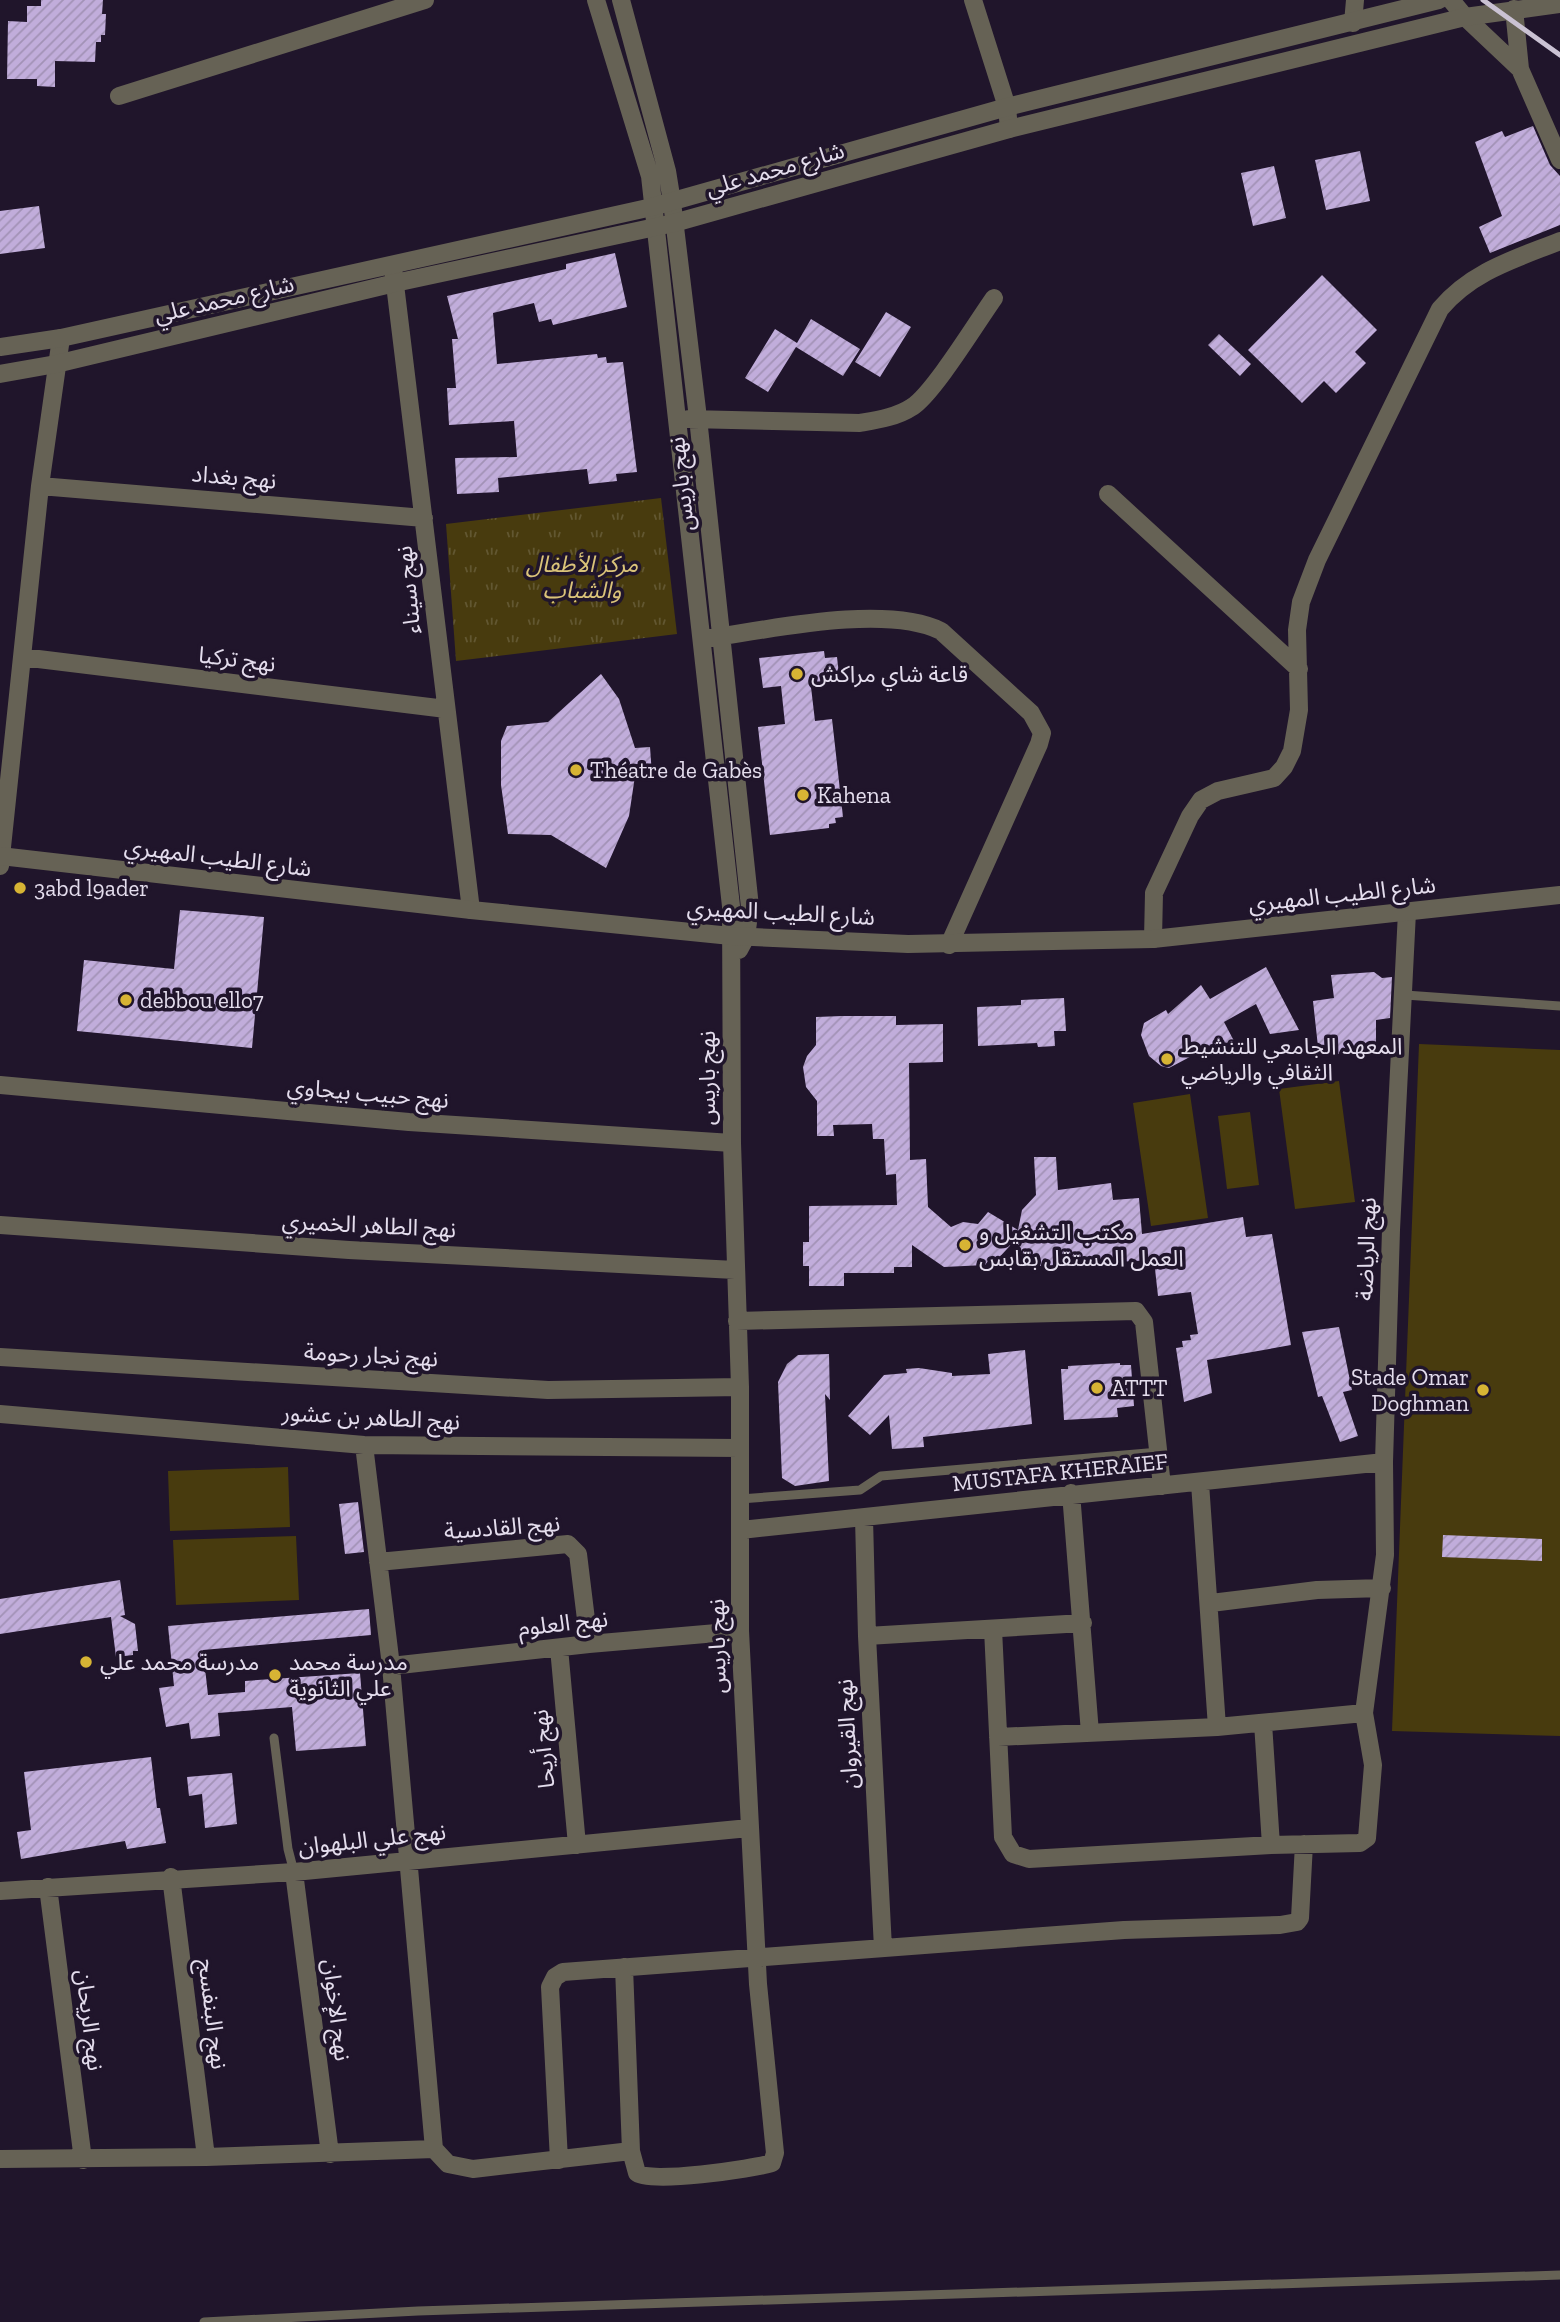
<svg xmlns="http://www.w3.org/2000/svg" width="1560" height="2322" viewBox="0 0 1560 2322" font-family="'Zilla Slab','Noto Sans Arabic',serif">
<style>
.grass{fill:url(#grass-tufts)}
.pitch{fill:#483b0e}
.building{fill:url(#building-hatch)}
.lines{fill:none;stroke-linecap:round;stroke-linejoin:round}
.service{stroke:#666255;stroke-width:9}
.minor{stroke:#666255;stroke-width:18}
.tertiary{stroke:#666255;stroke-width:18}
.rail{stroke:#cac2d3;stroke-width:5}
.poi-dot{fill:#d7b434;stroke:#20152b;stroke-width:2.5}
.labels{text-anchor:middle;stroke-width:7;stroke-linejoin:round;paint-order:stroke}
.street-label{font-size:23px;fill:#e4dded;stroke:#20152b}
.park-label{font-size:23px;font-style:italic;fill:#dac379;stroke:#20152b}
.poi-label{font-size:23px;fill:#e4dded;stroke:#20152b;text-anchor:start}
</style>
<defs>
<pattern id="grass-tufts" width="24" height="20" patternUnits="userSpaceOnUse" patternTransform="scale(1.75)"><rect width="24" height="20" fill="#483b0e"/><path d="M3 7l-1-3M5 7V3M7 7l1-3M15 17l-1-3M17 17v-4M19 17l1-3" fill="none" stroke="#625731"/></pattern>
<pattern id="building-hatch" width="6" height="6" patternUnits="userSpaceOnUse" patternTransform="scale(1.75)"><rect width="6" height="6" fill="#c1addb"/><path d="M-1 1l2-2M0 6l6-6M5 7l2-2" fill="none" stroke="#a292b6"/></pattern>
</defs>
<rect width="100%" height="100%" fill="#20152b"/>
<!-- grass -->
<path class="grass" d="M 661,498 L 677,634 L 456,661 L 446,524 Z"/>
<!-- pitch -->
<path class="pitch" d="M 1419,1044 L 1560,1050 L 1560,1736 L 1392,1731 Z
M 1339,1081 L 1355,1202 L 1295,1209 L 1279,1089 Z
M 1190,1094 L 1208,1218 L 1151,1226 L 1133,1103 Z
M 1250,1112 L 1259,1185 L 1227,1189 L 1218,1116 Z
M 288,1467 L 290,1527 L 170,1531 L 168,1471 Z
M 296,1536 L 299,1600 L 176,1605 L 173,1540 Z"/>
<!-- building -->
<path class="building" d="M 41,0 L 103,0 L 102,14 L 106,14 L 105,35 L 101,35 L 101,42 L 96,42 L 95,62 L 55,61 L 55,87 L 37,86 L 37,79 L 7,79 L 8,21 L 27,22 L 27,6 L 41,6 Z
M 1533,126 L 1550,165 L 1560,176 L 1560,225 L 1490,253 L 1479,227 L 1502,216 L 1475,142 L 1502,131 L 1505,137 Z
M 1360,151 L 1370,201 L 1326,210 L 1315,160 Z
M 1274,166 L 1286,218 L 1253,226 L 1241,173 Z
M 39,206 L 45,248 L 0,254 L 0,211 Z
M 615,253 L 627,307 L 553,325 L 551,319 L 539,322 L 534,303 L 493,313 L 497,364 L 597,354 L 598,358 L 606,357 L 607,363 L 623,362 L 637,472 L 616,474 L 617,481 L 589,484 L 587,469 L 498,478 L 499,492 L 457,494 L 455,458 L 517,457 L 514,421 L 449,425 L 447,388 L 456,388 L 452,339 L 458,339 L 447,296 L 566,269 L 566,264 Z
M 1322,275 L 1377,330 L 1355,352 L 1366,363 L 1336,393 L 1324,381 L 1302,403 L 1248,350 Z
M 886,312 L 911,327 L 880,377 L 855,362 Z
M 811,319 L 860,349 L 843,376 L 796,347 L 768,392 L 745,378 L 775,329 L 797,343 Z
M 1219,334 L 1251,364 L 1240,376 L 1208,345 Z
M 824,651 L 825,658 L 837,657 L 840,683 L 811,687 L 815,721 L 832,719 L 843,817 L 835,818 L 836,823 L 829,824 L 829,828 L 770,835 L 758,727 L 785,724 L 781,686 L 763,688 L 759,658 Z
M 601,674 L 619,699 L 635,748 L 650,747 L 652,775 L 635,776 L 629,816 L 606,868 L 551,835 L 508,834 L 501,785 L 501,741 L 507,726 L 548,722 Z
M 180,910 L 264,917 L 252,1048 L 77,1031 L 84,960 L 174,969 Z
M 1266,967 L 1299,1030 L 1270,1034 L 1256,1004 L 1224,1022 L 1234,1041 L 1203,1050 L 1169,1068 L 1161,1066 L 1149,1056 L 1141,1035 L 1144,1023 L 1166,1010 L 1168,1014 L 1201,985 L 1210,999 Z
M 1374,972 L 1382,978 L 1392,977 L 1390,1018 L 1376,1020 L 1376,1050 L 1319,1056 L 1313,1001 L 1334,998 L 1331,975 Z
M 1064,998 L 1066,1031 L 1054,1031 L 1055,1046 L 1038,1047 L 1037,1043 L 978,1046 L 977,1007 L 1021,1005 L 1021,1000 Z
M 842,1016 L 896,1016 L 896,1025 L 943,1024 L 943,1062 L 909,1063 L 910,1160 L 926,1159 L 928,1207 L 951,1227 L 963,1222 L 978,1224 L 988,1212 L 1018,1230 L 1022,1210 L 1036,1195 L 1034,1157 L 1056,1157 L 1058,1190 L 1111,1183 L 1113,1200 L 1139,1198 L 1142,1234 L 1243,1217 L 1246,1237 L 1272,1234 L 1291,1345 L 1207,1360 L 1212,1393 L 1184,1402 L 1176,1348 L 1183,1347 L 1182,1341 L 1191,1340 L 1190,1335 L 1198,1334 L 1191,1292 L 1158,1296 L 1154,1260 L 1020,1267 L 1017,1238 L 997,1260 L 992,1256 L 985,1265 L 944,1267 L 912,1245 L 912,1267 L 894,1267 L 894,1273 L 844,1273 L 844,1286 L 809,1286 L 809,1266 L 803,1266 L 803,1242 L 809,1242 L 809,1206 L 897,1205 L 896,1174 L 886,1175 L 884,1139 L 873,1139 L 872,1124 L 833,1125 L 834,1136 L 817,1136 L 817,1101 L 806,1087 L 803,1067 L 807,1056 L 816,1045 L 816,1017 Z
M 1339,1327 L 1352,1390 L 1343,1392 L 1358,1436 L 1340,1442 L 1322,1396 L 1318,1397 L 1302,1332 Z
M 1025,1350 L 1032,1424 L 923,1437 L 924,1447 L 892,1449 L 889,1415 L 870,1435 L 848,1416 L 884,1375 L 907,1373 L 906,1369 L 919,1368 L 952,1373 L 952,1376 L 990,1374 L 988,1354 Z
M 829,1354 L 830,1400 L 825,1394 L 829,1481 L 795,1486 L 782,1478 L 778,1382 L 787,1364 L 798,1355 Z
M 1120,1363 L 1120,1365 L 1131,1365 L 1134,1406 L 1117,1408 L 1118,1417 L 1064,1420 L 1061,1369 L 1068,1369 L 1068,1366 Z
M 358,1502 L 364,1552 L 345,1554 L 339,1504 Z
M 1443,1535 L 1542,1539 L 1542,1561 L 1442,1557 Z
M 120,1580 L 125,1615 L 120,1616 L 135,1624 L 138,1651 L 133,1651 L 133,1655 L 116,1657 L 111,1617 L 0,1634 L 0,1599 Z
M 369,1609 L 371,1635 L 203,1650 L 208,1695 L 245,1692 L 245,1681 L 360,1673 L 366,1746 L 296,1751 L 292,1707 L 218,1713 L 220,1736 L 191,1739 L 189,1723 L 166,1727 L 159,1688 L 174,1686 L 168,1626 Z
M 151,1757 L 157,1808 L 160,1808 L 166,1843 L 127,1849 L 125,1841 L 21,1859 L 17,1832 L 31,1830 L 24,1772 Z
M 232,1773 L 237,1824 L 205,1828 L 202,1794 L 189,1796 L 187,1777 Z"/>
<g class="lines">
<!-- service -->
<path class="service" d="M 1405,995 L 1560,1006
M 740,1499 L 860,1490 L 881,1476 L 1159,1452
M 274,1738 L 288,1849 L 294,1872
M 204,2322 L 418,2311 L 1560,2275"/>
<!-- minor -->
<path class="minor" d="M 596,0 L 650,176 L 731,906 L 732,1143 L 740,1387 L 740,1631 L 758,1984 L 775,2153 L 772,2163 C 754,2169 647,2184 637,2173 L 631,2151 L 624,1967
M 621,0 L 667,171 L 672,202 L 698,418 L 750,907 L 746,937 L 739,950
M 973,0 L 1007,107 L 1009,129
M 1451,0 L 1465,17 L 1520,69
M 1514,9 L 1520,69 L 1560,160
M 1353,23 L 1355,0
M 119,96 L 425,0
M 393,268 L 471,910
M 689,419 L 860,423 C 877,420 897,417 912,407 C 933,394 977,322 994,298
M 40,486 L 424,518
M 1108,494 L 1299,669
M 711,638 C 771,629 886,604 941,631 L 1031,713 L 1042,733 L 1039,744 L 949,945
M 22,657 L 446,709
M 0,866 L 40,486 L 61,338
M 1153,939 L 1154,893 L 1190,816 L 1201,800 L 1218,791 L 1274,778 L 1284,767 L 1292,751 L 1299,710 L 1297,630 L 1301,602 L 1317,560 L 1440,309 C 1472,271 1515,259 1560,241
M 0,1085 L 409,1122 L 732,1143
M 0,1225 L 349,1250 L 735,1270
M 737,1321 L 1136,1311 L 1144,1322 L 1162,1486
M 0,1357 L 548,1390 L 740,1387
M 0,1414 L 364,1445 L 740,1448
M 364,1445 L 391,1666 L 434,2149 L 448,2164 L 473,2169 L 631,2151
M 1200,1483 L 1217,1727
M 1071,1493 L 1090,1733
M 864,1518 L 867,1636 L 883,1948
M 741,1530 L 1384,1462
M 378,1562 L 568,1544 L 578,1554 L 589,1644
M 1211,1603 L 1317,1590 L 1382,1588
M 993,1629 L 1003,1837 L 1013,1854 L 1029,1859 L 1271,1845 L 1360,1843 L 1367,1838 L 1373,1765 L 1364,1713 L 1385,1555 L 1384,1462 L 1391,1230 L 1407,912
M 867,1636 L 1083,1623
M 559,1648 L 577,1845
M 391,1666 L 589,1644 L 740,1631
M 1263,1723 L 1271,1845
M 998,1737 L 1217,1727 L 1364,1713
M 294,1872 L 330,2154
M 171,1877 L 206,2157
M 48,1887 L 83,2160
M 0,1891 L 294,1872 L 749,1828
M 0,2159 L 206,2157 L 434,2149
M 559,2160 L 550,1987 L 555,1977 L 563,1972 L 1124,1930 L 1280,1925 L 1297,1922 L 1300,1918 L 1304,1844"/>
<!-- tertiary -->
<path class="tertiary" d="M 0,347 L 61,338 L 652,207 L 1007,107 L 1439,0
M 0,374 L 56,364 L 395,283 L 674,223 L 1009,129 L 1465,17 L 1560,4
M 0,856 L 471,910 L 731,936 L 908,944 L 1153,939 L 1560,895"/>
<!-- rail -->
<path class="rail" d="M 1483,0 L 1560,55"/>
</g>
<!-- markers -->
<g class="poi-dot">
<circle cx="797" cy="674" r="7"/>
<circle cx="576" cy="770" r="7"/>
<circle cx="803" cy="795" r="7"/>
<circle cx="20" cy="888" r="7"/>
<circle cx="126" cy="1000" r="7"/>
<circle cx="1167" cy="1059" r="7"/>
<circle cx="965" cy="1245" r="7"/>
<circle cx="1097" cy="1388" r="7"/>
<circle cx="1483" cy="1390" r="7"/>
<circle cx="86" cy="1662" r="7"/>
<circle cx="275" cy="1675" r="7"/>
</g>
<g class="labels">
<!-- street labels -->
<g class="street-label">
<text transform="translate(775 169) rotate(-16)" y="8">شارع محمد علي</text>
<text transform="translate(224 299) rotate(-13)" y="8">شارع محمد علي</text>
<text transform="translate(234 477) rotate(5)" y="8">نهج بغداد</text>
<text transform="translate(681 484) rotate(-96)" y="8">نهج باريس</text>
<text transform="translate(408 590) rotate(-96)" y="8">نهج سيناء</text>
<text transform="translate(237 659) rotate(7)" y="8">نهج تركيا</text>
<text transform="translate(218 857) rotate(7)" y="8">شارع الطيب المهيري</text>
<text transform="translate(1342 894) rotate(-6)" y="8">شارع الطيب المهيري</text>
<text transform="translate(781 912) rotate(3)" y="8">شارع الطيب المهيري</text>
<text transform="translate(707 1078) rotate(-90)" y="8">نهج باريس</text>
<text transform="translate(368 1093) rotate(5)" y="8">نهج حبيب بيجاوي</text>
<text transform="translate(369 1225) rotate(3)" y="8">نهج الطاهر الخميري</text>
<text transform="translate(1366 1249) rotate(-88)" y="8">نهج الرياضة</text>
<text transform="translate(371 1355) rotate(3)" y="8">نهج نجار رحومة</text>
<text transform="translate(371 1417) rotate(3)" y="8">نهج الطاهر بن عشور</text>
<text transform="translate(1060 1472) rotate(-6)" y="8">MUSTAFA KHERAIEF</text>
<text transform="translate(502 1527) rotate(-4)" y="8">نهج القادسية</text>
<text transform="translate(563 1623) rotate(-6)" y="8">نهج العلوم</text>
<text transform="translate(717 1646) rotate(-91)" y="8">نهج باريس</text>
<text transform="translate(847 1734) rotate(-93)" y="8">نهج القيروان</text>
<text transform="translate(543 1749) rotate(-95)" y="8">نهج أريحا</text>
<text transform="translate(372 1839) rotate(-6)" y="8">نهج علي البلهوان</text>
<text transform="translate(337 2010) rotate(83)" y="8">نهج الإخوان</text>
<text transform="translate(213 2014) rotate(83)" y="8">نهج البنفسج</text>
<text transform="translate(90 2020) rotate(83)" y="8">نهج الريحان</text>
</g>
<!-- park labels -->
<g class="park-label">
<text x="582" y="572">مركز الأطفال<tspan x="582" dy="26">والشباب</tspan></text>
</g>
<!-- poi labels -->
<g class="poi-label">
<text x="811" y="682">قاعة شاي مراكش</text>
<text x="590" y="778">Théatre de Gabès</text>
<text x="817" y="803">Kahena</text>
<text x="34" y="896">3abd l9ader</text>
<text x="140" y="1008">debbou ello7</text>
<text x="1181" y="1054">المعهد الجامعي للتنشيط<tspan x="1181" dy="26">الثقافي والرياضي</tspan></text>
<text x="979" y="1240">مكتب التشغيل و<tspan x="979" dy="26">العمل المستقل بقابس</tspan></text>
<text x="1469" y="1385" text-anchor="end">Stade Omar<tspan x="1469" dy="26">Doghman</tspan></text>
<text x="1111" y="1396">ATTT</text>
<text x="100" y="1670">مدرسة محمد علي</text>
<text x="289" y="1670">مدرسة محمد<tspan x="289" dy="26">علي الثانوية</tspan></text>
</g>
</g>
</svg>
